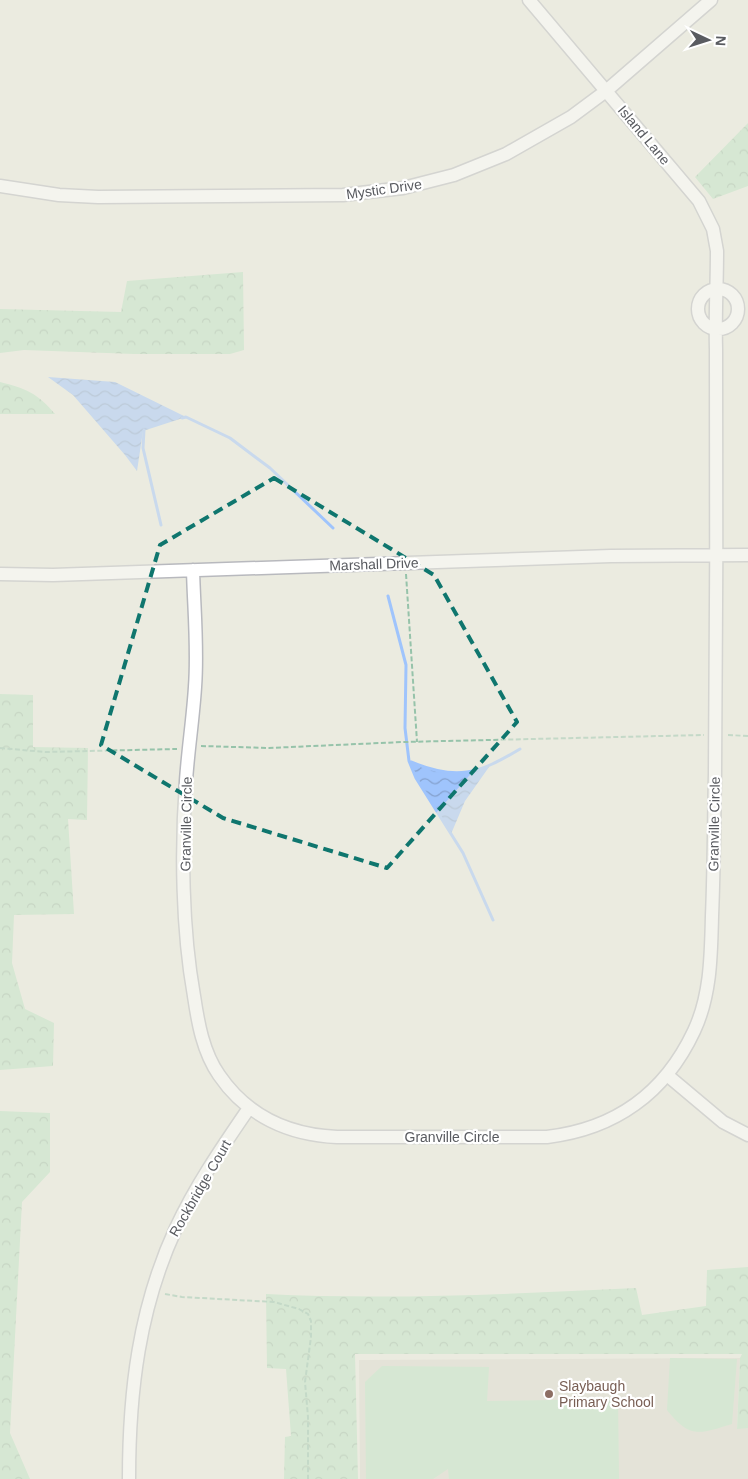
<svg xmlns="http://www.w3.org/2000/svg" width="748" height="1479" viewBox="0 0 748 1479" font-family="Arial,sans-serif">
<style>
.education{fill:#dbdace}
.forest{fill:url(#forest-crowns)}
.pitch{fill:#bce3c3}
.water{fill:url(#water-waves)}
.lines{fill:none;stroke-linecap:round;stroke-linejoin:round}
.stream{stroke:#9fc4fc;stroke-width:3}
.minor-casing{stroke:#b8b9be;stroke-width:15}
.path{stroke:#96c3aa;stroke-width:2;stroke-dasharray:5 2.5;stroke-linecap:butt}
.minor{stroke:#fff;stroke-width:12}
.marked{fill:none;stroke:#0f766e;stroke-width:4;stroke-dasharray:10 6;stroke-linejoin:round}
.education-dot{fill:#8d6e63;stroke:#fff;stroke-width:2}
.labels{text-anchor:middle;stroke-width:4.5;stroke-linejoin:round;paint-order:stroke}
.street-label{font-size:14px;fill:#595b60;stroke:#fff}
.education-label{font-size:14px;fill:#785e54;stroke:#fff;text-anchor:start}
</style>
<defs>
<pattern id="forest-crowns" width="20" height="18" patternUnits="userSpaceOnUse" patternTransform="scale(1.25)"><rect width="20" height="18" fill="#bce3c3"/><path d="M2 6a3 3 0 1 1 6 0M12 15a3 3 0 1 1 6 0" fill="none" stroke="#9cbba2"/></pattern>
<pattern id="water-waves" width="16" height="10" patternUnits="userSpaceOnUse" patternTransform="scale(1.25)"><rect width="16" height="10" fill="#9fc4fc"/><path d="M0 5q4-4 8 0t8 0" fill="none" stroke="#85a2cf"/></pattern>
</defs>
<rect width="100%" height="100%" fill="#ebebe0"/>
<!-- education -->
<path class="education" d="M 740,1358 L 737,1428 L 748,1428 L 748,1479 L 360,1479 L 359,1360 Z"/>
<!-- forest -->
<path class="forest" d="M 748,123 L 748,186 L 713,199 L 695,177 Z
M 243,272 L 244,350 L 230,354 L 134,354 L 24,350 L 0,353 L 0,309 L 121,312 L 127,281 Z
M 0,382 C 25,388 39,394 55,414 L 0,414 Z
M 0,694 L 33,695 L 33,747 L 88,748 L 87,820 L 68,819 L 74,914 L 14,915 L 12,963 L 25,1009 L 54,1023 L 53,1066 L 0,1070 Z
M 0,1111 L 50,1113 L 50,1172 L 22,1202 L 10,1433 L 30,1479 L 0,1479 Z
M 748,1267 L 748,1428 L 737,1429 L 740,1358 L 742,1354 L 355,1354 L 358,1479 L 284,1479 L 285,1437 L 291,1436 L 286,1369 L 267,1368 L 266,1294 C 390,1300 512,1294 636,1288 L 642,1315 L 706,1306 L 707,1270 Z"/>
<!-- pitch -->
<path class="pitch" d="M 670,1358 L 737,1359 L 732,1424 C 699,1434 690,1439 667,1410 Z
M 382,1366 L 489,1367 L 487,1401 L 618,1399 L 619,1479 L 449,1479 L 448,1469 L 433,1479 L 366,1479 L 365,1382 Z"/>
<!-- water -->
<path class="water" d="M 48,377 L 115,382 L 186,417 L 143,431 L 137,471 L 125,455 L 73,395 Z
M 409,761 C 441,775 455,775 489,767 L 465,801 L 451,834 L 416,778 Z"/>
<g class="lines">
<!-- stream -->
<path class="stream" d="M 182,418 L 186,417 L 230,438 L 270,468 L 333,528
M 144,430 L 143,448 L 161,525
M 388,596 L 406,665 L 405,728 L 409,761 L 416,778 L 463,853 L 493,920
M 411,762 C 457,781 478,774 520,749"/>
<defs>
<path id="minor" d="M 0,186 L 59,195 L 98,197 L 343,195 L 403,188 L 454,175 L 506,154 L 571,117 L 606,91 L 711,0
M698 309a20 20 0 1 1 40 0a20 20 0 1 1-40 0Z
M 193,570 C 194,609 198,648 195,687 C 193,719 188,750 186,781 C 181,849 182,929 194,996 C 198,1023 203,1052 219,1075 C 247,1116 289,1135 337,1137 L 547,1137 C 615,1129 665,1093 694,1031 C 711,995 711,954 712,916 C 714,869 714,821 715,774 C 716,632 717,491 716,349 C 715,316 717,284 717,251 L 713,229 L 699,201 L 529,0
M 0,574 L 53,575 L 611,556 L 748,555
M 667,1075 L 723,1122 L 748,1135
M 129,1479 C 129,1391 139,1308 176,1228 C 196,1185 223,1146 249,1108"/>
</defs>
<!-- minor casing -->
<use href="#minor" class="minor-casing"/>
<!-- path -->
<path class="path" d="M 406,574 L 417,742
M 728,735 L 748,736
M 201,746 L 269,748 L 403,742 L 704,735
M 0,748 L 45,752 L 177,749
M 165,1294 L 182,1297 L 274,1302 L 299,1309 L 308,1314 L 311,1321 L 311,1337 L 305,1382 L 308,1417 L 308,1479"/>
<!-- minor -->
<use href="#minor" class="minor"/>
</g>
<!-- marked area -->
<path d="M0 0H748V1479H0ZM 274,478 L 434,575 L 517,722 L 387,868 L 223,818 L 101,745 L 160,545 Z" fill="#ebebe0" fill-opacity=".55" fill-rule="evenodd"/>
<path class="marked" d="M 274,478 L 434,575 L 517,722 L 387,868 L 223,818 L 101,745 L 160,545 Z"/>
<!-- markers -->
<circle class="education-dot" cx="549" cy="1394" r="5"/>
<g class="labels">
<!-- street labels -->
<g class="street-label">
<text transform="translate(644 135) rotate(50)" y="5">Island Lane</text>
<text transform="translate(384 189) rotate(-8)" y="5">Mystic Drive</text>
<text transform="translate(374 564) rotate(-2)" y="5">Marshall Drive</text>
<text transform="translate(186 824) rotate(-89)" y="5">Granville Circle</text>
<text transform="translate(714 824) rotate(-89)" y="5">Granville Circle</text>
<text x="452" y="1142">Granville Circle</text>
<text transform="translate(200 1188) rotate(-60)" y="5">Rockbridge Court</text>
</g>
<!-- education labels -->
<g class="education-label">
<text x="559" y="1391">Slaybaugh<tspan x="559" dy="16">Primary School</tspan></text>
</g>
</g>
<!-- north arrow -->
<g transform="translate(708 40) rotate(94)" stroke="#ffffff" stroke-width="4" paint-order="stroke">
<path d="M0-4L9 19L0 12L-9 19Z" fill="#595b60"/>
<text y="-8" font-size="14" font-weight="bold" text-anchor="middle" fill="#595b60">N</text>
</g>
</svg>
